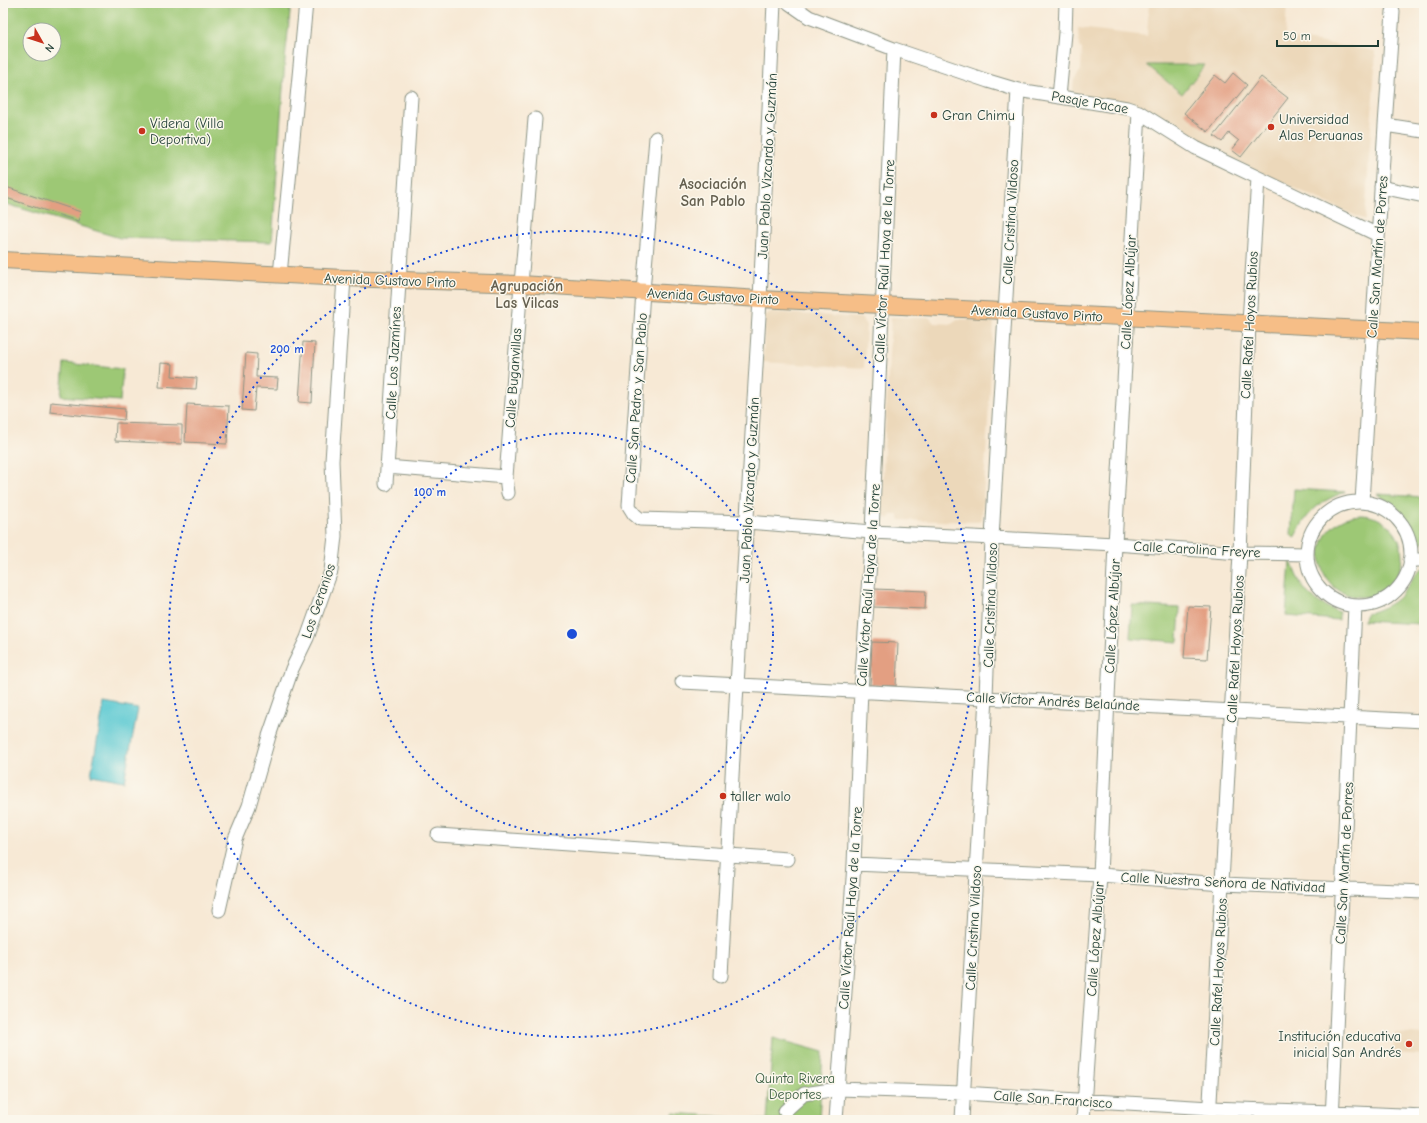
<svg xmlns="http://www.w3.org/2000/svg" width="1427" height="1123" viewBox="0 0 1427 1123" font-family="'Comic Neue',sans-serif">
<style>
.built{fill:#ecd8ba}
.green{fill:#9dc875;stroke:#5e8254;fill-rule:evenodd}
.water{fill:#5cc9d2;stroke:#3e8383}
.building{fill:#e39f82}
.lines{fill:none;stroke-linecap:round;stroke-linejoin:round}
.minor-casing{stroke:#8b9384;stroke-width:15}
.major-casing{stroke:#8b9384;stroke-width:18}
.minor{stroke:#fff;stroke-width:13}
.major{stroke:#f6be87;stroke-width:16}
.ring{fill:none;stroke:#1d4ed8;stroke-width:2;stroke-dasharray:2 4}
.poi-dot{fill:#c8321e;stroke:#fbf7ec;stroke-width:1.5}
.labels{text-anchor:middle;stroke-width:3;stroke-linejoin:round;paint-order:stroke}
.street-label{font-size:14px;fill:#1f3d34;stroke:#fbf7ec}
.poi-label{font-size:14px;fill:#1f3d34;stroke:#fbf7ec;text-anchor:start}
.park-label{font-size:14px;fill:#3e6044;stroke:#fbf7ec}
.neighbourhood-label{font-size:15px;font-weight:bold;fill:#645f4f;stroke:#fbf7ec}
.centre{fill:#1d4ed8;stroke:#fbf7ec;stroke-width:2}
.ring-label{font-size:12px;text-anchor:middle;font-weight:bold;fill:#1d4ed8;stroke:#fbf7ec;stroke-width:3;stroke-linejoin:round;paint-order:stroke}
</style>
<rect width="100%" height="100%" fill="#fbf7ec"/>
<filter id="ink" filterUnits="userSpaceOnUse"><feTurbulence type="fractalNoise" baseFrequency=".025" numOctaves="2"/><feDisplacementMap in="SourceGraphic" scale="8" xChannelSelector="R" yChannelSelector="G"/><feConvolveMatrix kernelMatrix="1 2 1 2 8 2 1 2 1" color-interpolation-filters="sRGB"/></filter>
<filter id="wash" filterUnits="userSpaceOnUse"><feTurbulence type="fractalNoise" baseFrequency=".012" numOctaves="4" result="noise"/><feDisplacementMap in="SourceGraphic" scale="16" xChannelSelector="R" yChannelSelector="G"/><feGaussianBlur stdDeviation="0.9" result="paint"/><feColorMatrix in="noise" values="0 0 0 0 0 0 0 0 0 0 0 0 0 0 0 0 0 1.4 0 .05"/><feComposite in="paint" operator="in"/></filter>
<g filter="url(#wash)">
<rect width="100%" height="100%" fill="#f7e9d5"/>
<!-- built -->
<path class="built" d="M 1149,3 L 1287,3 L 1285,37 L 1376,51 L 1365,220 L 1198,144 L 1146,109 L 1072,95 L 1074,80 L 1081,70 L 1082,49 L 1079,47 L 1078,28 L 1147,36 Z
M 770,312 L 861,318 L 866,325 L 864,368 L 763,362 L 765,316 Z
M 891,317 L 930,318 L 934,323 L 952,324 L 957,319 L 994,321 L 982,519 L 978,522 L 900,520 L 898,515 L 891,515 L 888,519 L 881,514 Z
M 1395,1033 L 1424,1035 L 1424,1055 L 1393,1053 Z"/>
<!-- green -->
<path class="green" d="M 3,3 L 291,3 L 285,60 L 272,242 L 120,238 L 3,203 ZM 30,30 L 54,30 L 54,54 L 30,54 Z
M 1147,65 L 1205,65 L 1182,94 Z
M 64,363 L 123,369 L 120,401 L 61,396 Z
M 1294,489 L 1345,492 C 1316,503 1309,511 1294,538 L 1291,534 Z
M 1377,494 L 1424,497 L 1424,542 L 1417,543 C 1411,516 1399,508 1377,494 Z
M1320 556a41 41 0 1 1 82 0a41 41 0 1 1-82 0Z
M 1290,560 C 1294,567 1295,574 1299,580 C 1307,597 1322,606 1339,612 L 1339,620 L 1286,616 Z
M 1424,567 L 1421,624 L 1363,621 L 1366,614 C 1378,610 1393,605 1401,595 C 1410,586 1413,572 1424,567 Z
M 1132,605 L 1180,608 L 1178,642 L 1130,638 Z
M 773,1038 L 823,1052 L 819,1120 L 767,1120 Z
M 673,1113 L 766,1120 L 672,1120 Z"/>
<!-- water -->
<path class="water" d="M 104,703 L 138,709 L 124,781 L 91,775 Z"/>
<g id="blocks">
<!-- building -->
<path class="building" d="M 1233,73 L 1247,85 L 1208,132 L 1184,113 L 1215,75 L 1225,83 Z
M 1261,77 L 1288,98 L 1241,157 L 1232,150 L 1239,141 L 1229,133 L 1222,142 L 1214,136 Z
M 3,186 L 81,212 L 78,221 L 3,197 Z
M 303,342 L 315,343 L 312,403 L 299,402 Z
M 246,353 L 257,354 L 256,377 L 278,378 L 277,389 L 256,388 L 254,411 L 242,410 Z
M 161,363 L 173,364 L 172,376 L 197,378 L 196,389 L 159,387 Z
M 51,402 L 125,409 L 124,420 L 50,412 Z
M 187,404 L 229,406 L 227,444 L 185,442 Z
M 116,423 L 182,425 L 182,444 L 115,441 Z
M 874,589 L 926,591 L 925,609 L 873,607 Z
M 1188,606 L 1211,607 L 1207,659 L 1184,658 Z
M 872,642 L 898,643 L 896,686 L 870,685 Z"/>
</g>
</g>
<g filter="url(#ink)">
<use href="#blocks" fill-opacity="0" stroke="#8b9384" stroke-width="1"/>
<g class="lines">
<defs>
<path id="minor" d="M 789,3 L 809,17 L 894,49 L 988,81 L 1018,90 L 1127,108 L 1139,112 L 1196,148 L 1378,235
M 1059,97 L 1065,33 L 1066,3
M 1385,125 L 1424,131
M 656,138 L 643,291 L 629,506 L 634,514 L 640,519 L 747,522 L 872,532 L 1115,544 L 1240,553 L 1307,554
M 1381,187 L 1424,196
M 280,275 L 306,3
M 387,467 L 506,477
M 386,484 L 411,97
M 508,493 L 506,477 L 521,284 L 535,119
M 1362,502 L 1385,125 L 1393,12
M1307 554a52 52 0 1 1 104 0a52 52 0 1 1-104 0Z
M 1410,560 L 1424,560
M 682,682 L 1424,721
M 438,835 L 788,859
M 854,864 L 1100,875 L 1223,884 L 1424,892
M 219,910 L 235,839 L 249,806 L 269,736 L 292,669 L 307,638 L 331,571 L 335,536 L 332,461 L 344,278
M 721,976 L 737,685 L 760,299 L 774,3
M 785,1111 L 804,1094 L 838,1089 L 963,1093 L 1210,1108 L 1333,1112 L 1424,1116
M 836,1120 L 854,864 L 861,690 L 872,532 L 894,49
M 962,1120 L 986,697 L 992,538 L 1018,90
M 1083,1120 L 1100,875 L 1115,544 L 1139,112
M 1209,1120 L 1240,553 L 1249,323 L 1258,178
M 1332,1120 L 1355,606"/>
<path id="major" d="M 3,260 L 344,278 L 521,284 L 760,299 L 1424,332"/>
</defs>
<!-- minor casing -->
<use href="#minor" class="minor-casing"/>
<!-- major casing -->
<use href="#major" class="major-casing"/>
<!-- minor -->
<use href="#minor" class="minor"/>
<!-- major -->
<use href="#major" class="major"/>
</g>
</g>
<!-- distance rings -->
<g class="ring">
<circle cx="572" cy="634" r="201"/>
<circle cx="572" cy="634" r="403"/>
</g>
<!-- markers -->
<g class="poi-dot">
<circle cx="934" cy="115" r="4"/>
<circle cx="1271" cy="127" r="4"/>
<circle cx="142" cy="131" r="4"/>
<circle cx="723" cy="796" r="4"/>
<circle cx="1409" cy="1044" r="4"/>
</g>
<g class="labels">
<!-- street labels -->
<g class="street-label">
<text transform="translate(1090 102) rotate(10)" y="5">Pasaje Pacae</text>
<text transform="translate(767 166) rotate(-87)" y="5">Juan Pablo Vizcardo y Guzmán</text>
<text transform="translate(1010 222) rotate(-87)" y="5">Calle Cristina Vildoso</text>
<text transform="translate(1377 257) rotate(-86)" y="5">Calle San Martín de Porres</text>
<text transform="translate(884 261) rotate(-87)" y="5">Calle Víctor Raúl Haya de la Torre</text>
<text transform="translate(390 280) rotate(2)" y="5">Avenida Gustavo Pinto</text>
<text transform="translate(1128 292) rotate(-87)" y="5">Calle López Albújar</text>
<text transform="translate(713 296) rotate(3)" y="5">Avenida Gustavo Pinto</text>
<text transform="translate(1037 313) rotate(3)" y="5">Avenida Gustavo Pinto</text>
<text transform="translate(1249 325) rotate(-87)" y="5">Calle Rafel Hoyos Rubios</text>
<text transform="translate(393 363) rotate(-87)" y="5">Calle Los Jazmínes</text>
<text transform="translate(513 378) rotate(-86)" y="5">Calle Buganvillas</text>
<text transform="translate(636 398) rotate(-86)" y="5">Calle San Pedro y San Pablo</text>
<text transform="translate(749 490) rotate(-87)" y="5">Juan Pablo Vizcardo y Guzmán</text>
<text transform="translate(1197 549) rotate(3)" y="5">Calle Carolina Freyre</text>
<text transform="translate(868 585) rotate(-86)" y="5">Calle Víctor Raúl Haya de la Torre</text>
<text transform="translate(318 601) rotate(-71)" y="5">Los Geranios</text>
<text transform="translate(990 605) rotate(-88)" y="5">Calle Cristina Vildoso</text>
<text transform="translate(1112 616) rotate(-87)" y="5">Calle López Albújar</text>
<text transform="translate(1235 649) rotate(-87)" y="5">Calle Rafel Hoyos Rubios</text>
<text transform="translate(1053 701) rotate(3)" y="5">Calle Víctor Andrés Belaúnde</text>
<text transform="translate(1344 863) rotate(-87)" y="5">Calle San Martín de Porres</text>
<text transform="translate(1223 882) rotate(3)" y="5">Calle Nuestra Señora de Natividad</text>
<text transform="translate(850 908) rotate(-86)" y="5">Calle Víctor Raúl Haya de la Torre</text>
<text transform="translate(973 928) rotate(-87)" y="5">Calle Cristina Vildoso</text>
<text transform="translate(1095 939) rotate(-86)" y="5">Calle López Albújar</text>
<text transform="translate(1218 972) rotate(-87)" y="5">Calle Rafel Hoyos Rubios</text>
<text transform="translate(1053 1099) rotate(4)" y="5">Calle San Francisco</text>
</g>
<!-- poi labels -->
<g class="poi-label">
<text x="942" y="120">Gran Chimu</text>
<text x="1279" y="124">Universidad<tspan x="1279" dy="16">Alas Peruanas</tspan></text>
<text x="150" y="128">Videna (Villa<tspan x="150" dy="16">Deportiva)</tspan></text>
<text x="731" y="801">taller walo</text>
<text x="1401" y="1041" text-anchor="end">Institución educativa<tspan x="1401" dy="16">inicial San Andrés</tspan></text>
</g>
<!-- park labels -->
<g class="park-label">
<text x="795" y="1083">Quinta Rivera<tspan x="795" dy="16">Deportes</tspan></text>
</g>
<!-- neighbourhood labels -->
<g class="neighbourhood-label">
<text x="713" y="189">Asociación<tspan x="713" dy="17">San Pablo</tspan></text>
<text x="527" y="291">Agrupación<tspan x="527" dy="17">Las Vilcas</tspan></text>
</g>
</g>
<circle cx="572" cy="634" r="6" class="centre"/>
<g class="ring-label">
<text x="287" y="353">200 m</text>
<text x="430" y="496">100 m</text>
</g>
<!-- margin -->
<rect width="1427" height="1123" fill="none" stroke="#fbf7ec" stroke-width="16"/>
<!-- north arrow -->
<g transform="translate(42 42) rotate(129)"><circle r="19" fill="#fbf7ec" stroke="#a3ada2"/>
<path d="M0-3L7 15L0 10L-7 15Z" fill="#c8321e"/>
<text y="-6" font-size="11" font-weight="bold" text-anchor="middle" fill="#1f3d34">N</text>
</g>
<!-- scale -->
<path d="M1277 40v6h101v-6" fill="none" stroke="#1f3d34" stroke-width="2"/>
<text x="1283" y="40" font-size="12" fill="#1f3d34" stroke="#fbf7ec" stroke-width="3" paint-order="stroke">50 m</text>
</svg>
